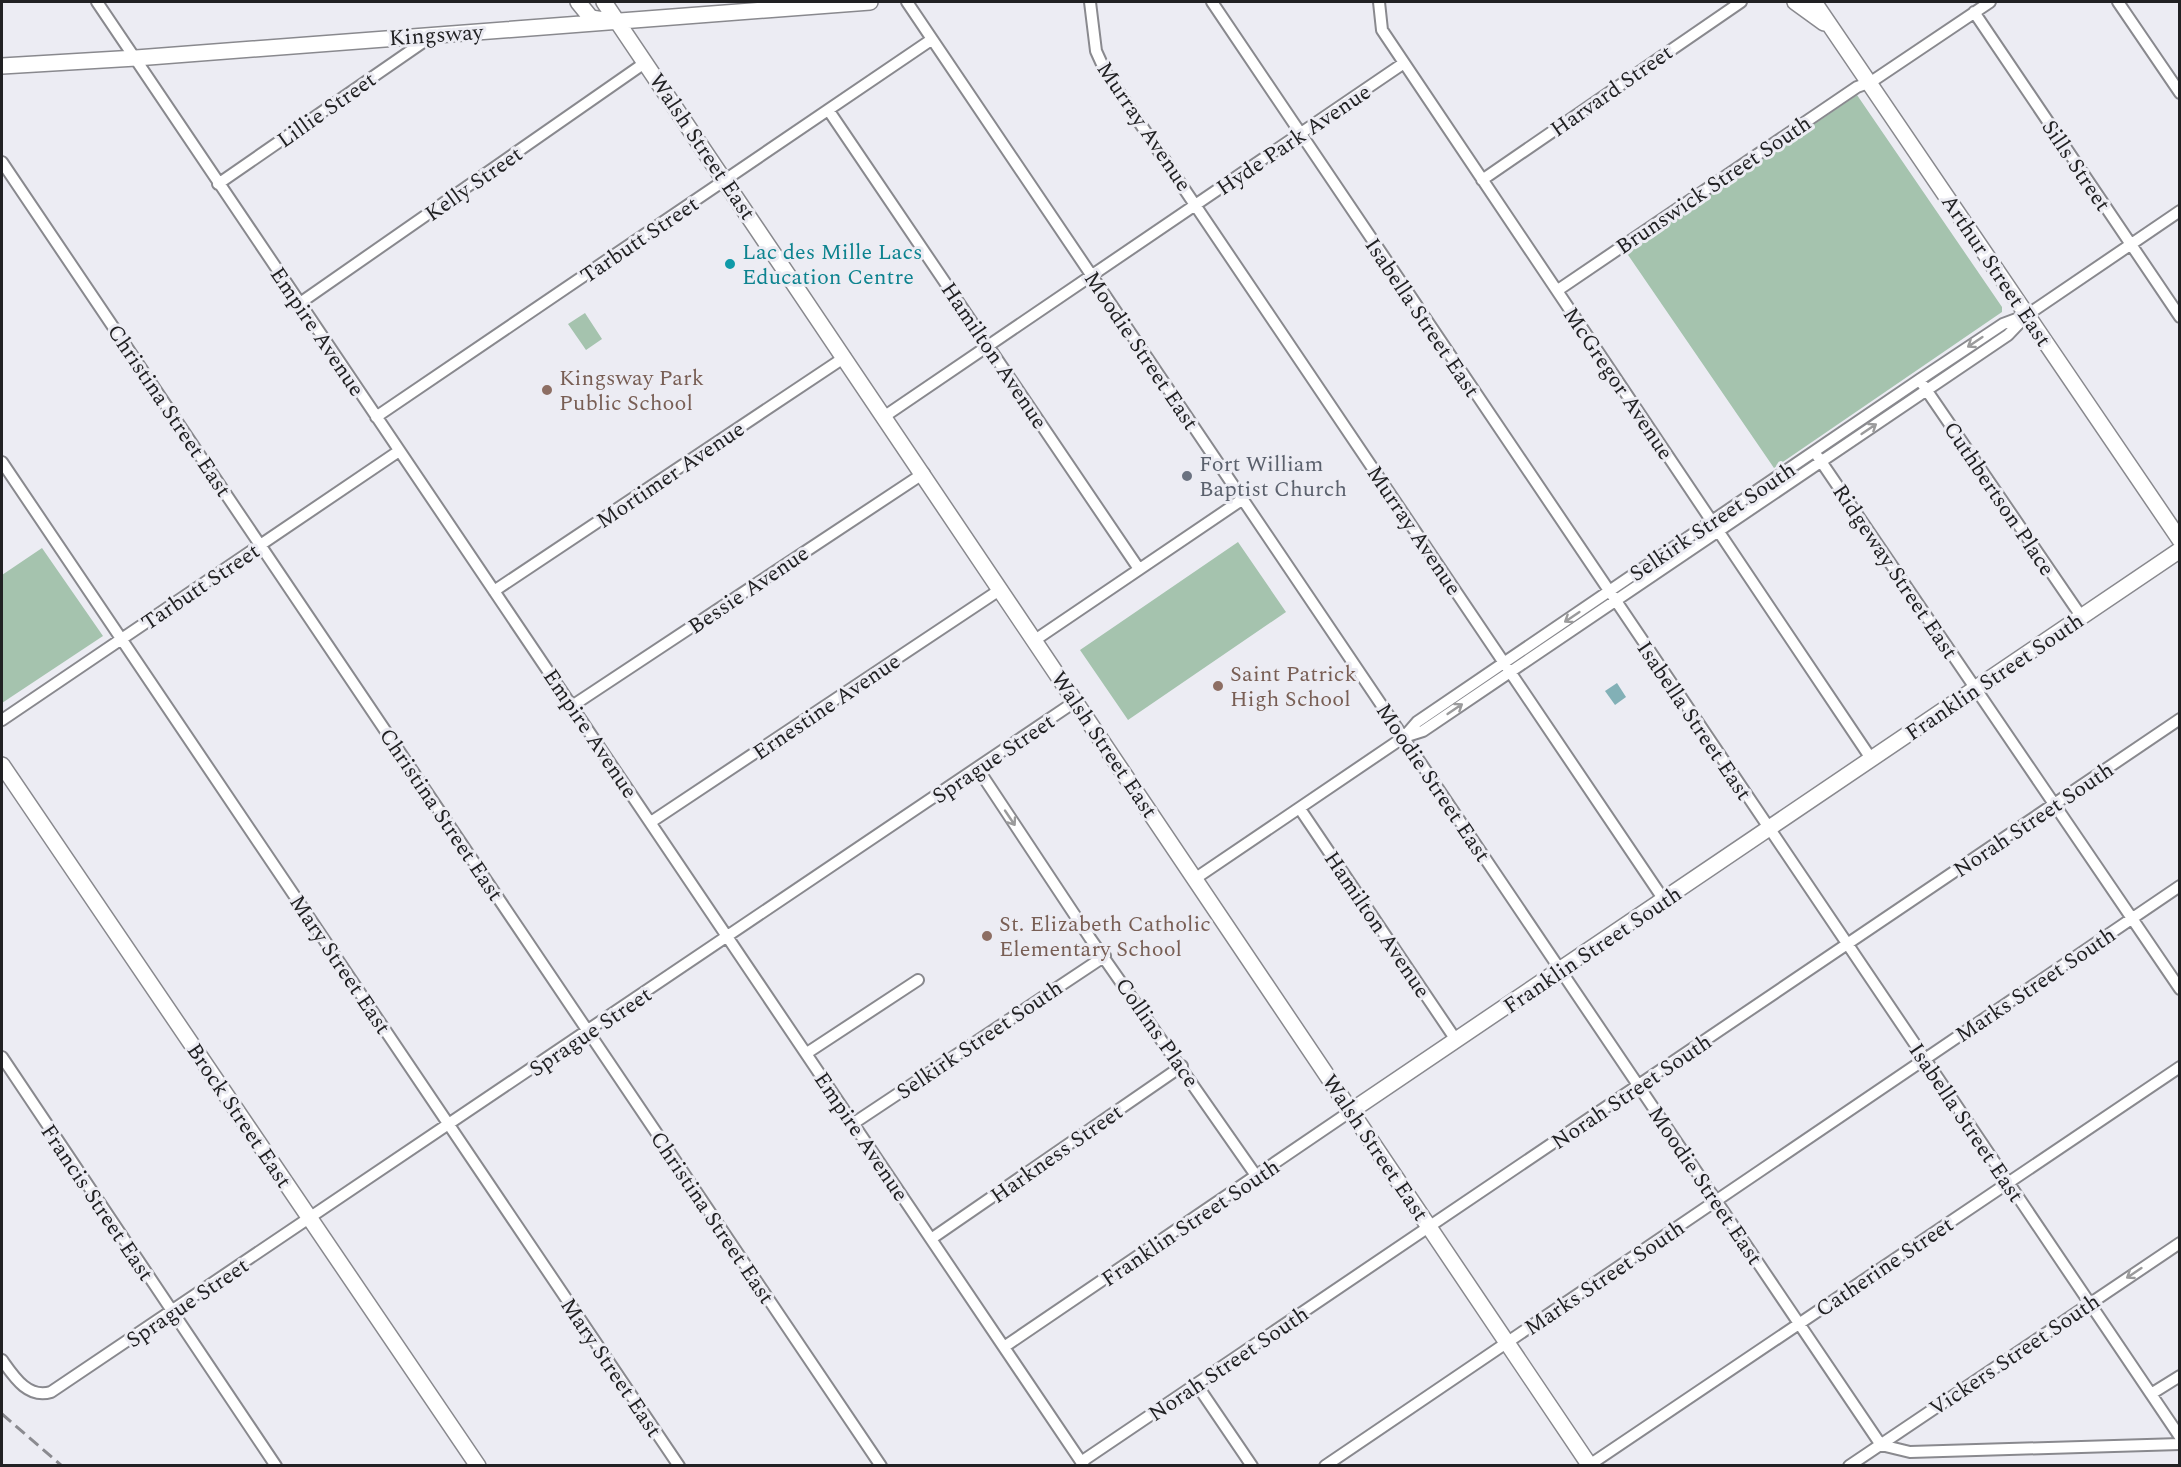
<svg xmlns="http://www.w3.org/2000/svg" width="2181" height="1467" viewBox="0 0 2181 1467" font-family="Spectral,serif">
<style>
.green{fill:#a5c3ae}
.water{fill:#82b0b6}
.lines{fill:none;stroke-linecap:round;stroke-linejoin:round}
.street-casing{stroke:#89898e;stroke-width:14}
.secondary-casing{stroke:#89898e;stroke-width:18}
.street{stroke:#fff;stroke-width:10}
.secondary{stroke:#fff;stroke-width:15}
.rail{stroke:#8b8b90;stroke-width:3;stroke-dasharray:12 6;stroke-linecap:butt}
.oneway{stroke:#9b9b9c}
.culture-dot{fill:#0f9aa8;stroke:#ececf3;stroke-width:2}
.education-dot{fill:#8d6e63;stroke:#ececf3;stroke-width:2}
.worship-dot{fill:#6b7280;stroke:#ececf3;stroke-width:2}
.labels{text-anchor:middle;stroke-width:6;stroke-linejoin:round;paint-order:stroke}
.street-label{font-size:22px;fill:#212123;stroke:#ececf3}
.culture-label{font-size:22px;fill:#0d838f;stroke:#ececf3;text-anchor:start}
.education-label{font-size:22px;fill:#785e54;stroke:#ececf3;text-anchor:start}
.worship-label{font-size:22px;fill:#5b616d;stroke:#ececf3;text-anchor:start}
</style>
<rect width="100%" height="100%" fill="#ececf3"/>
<!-- green -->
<path class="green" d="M 1857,95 L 2002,307 L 2002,312 L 1774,468 L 1626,252 Z
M 585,313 L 602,339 L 586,350 L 568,324 Z
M 1238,542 L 1286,612 L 1128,720 L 1080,650 Z
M 42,548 L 103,636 L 2,703 L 2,575 Z"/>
<!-- water -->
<path class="water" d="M 1617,683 L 1626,697 L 1615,705 L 1605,691 Z"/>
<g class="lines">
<defs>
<path id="street" d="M 97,2 L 1084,1466
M 907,2 L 1881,1445
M 1090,2 L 1096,51 L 1106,73 L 1664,900
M 1212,2 L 2180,1437
M 1379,2 L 1382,30 L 1872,760
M 2118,2 L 2180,93
M 1974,12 L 2180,317
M 829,111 L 1139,569
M 2,162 L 881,1466
M 1482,180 L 1741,2
M 218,184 L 432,36
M 1558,290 L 1857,87 L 1871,82 L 1990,2
M 300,303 L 646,62
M 1923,385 L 2081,616
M 885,416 L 1404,63
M 376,417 L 931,40
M 1818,457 L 2180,989
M 2,462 L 679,1466
M 494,591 L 845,357
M 1035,640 L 1243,499
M 572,706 L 924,473
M 2,720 L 399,451
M 1404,737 L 1423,731 L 2008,335 L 2027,315 L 2180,211
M 978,769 L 1090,938 L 1257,1177
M 1300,809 L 1456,1040
M 651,822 L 1001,589
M 1196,878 L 1404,737 L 1417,722 L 1919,380 L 2003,324 L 2027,315
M 807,1053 L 918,980
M 2,1057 L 276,1466
M 854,1123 L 1105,956
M 931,1239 L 1182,1066
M 1004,1347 L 1351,1111
M 2,1360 C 14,1377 28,1399 51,1392 L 1076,701
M 1197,1385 L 1252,1466
M 2151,1394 L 2180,1376
M 1881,1445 L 1910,1452 L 2180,1444
M 1081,1462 L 2180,719
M 1325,1466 L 2180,886
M 1588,1466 L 2180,1067
M 1849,1466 L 2180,1243"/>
<path id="secondary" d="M 578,2 L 591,18 L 604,20
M 604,2 L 1590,1466
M 1795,2 L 1824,23
M 1814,2 L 2180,540
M 2,66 L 136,58 L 870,2
M 2,765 L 478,1466
M 1351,1111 L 2180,550"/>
</defs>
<!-- street casing -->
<use href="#street" class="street-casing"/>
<!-- secondary casing -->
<use href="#secondary" class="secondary-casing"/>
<!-- street -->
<use href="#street" class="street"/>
<!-- secondary -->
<use href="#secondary" class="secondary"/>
<!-- rail -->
<path class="rail" d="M 2,1414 L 62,1466"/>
</g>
<!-- one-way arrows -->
<defs><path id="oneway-shaft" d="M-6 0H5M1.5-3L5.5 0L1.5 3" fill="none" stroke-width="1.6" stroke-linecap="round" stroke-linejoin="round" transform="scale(1.5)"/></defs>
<g class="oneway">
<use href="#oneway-shaft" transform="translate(1975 342) rotate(146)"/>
<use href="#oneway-shaft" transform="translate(1869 429) rotate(-34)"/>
<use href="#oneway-shaft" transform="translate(1572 617) rotate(146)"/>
<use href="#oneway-shaft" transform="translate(1455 709) rotate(-34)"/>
<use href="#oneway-shaft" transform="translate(1010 818) rotate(56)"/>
<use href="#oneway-shaft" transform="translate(2134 1273) rotate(146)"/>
</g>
<!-- markers -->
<circle class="culture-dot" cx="730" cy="264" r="6"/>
<g class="education-dot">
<circle cx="547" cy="390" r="6"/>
<circle cx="1218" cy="686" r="6"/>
<circle cx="987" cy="936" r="6"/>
</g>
<circle class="worship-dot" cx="1187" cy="476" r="6"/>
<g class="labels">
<!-- street labels -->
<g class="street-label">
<text transform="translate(436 34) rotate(-4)" y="8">Kingsway</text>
<text transform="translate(1611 90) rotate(-35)" y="8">Harvard Street</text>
<text transform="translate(326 109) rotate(-35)" y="8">Lillie Street</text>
<text transform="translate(1145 126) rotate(56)" y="8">Murray Avenue</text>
<text transform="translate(1293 139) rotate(-34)" y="8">Hyde Park Avenue</text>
<text transform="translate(703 146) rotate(56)" y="8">Walsh Street East</text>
<text transform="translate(2077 165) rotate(56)" y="8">Sills Street</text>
<text transform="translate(473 183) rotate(-35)" y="8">Kelly Street</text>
<text transform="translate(1713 184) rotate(-34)" y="8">Brunswick Street South</text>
<text transform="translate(639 239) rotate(-34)" y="8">Tarbutt Street</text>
<text transform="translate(1997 270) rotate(56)" y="8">Arthur Street East</text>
<text transform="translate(1423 317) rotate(56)" y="8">Isabella Street East</text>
<text transform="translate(318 331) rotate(56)" y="8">Empire Avenue</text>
<text transform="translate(1142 350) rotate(56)" y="8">Moodie Street East</text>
<text transform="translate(995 355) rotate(56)" y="8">Hamilton Avenue</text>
<text transform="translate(1619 383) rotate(56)" y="8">McGregor Avenue</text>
<text transform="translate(170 410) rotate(56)" y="8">Christina Street East</text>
<text transform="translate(670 474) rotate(-34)" y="8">Mortimer Avenue</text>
<text transform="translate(2000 498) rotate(56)" y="8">Cuthbertson Place</text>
<text transform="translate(1712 521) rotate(-34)" y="8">Selkirk Street South</text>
<text transform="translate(1415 530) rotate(56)" y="8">Murray Avenue</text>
<text transform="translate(1896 571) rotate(56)" y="8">Ridgeway Street East</text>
<text transform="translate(200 586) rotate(-34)" y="8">Tarbutt Street</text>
<text transform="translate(748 589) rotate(-34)" y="8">Bessie Avenue</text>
<text transform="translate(1994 676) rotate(-34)" y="8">Franklin Street South</text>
<text transform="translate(826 706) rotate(-34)" y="8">Ernestine Avenue</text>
<text transform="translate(1695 720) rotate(56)" y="8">Isabella Street East</text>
<text transform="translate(591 733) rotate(56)" y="8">Empire Avenue</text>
<text transform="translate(1105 744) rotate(56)" y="8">Walsh Street East</text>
<text transform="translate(993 758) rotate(-34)" y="8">Sprague Street</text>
<text transform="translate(1434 782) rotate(56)" y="8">Moodie Street East</text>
<text transform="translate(442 814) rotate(56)" y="8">Christina Street East</text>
<text transform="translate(2033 819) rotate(-34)" y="8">Norah Street South</text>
<text transform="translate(1378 924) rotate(56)" y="8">Hamilton Avenue</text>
<text transform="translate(1592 949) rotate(-34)" y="8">Franklin Street South</text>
<text transform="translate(341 964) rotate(56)" y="8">Mary Street East</text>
<text transform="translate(2035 984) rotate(-34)" y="8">Marks Street South</text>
<text transform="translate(590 1031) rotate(-34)" y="8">Sprague Street</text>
<text transform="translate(1158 1032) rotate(55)" y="8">Collins Place</text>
<text transform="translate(979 1039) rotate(-34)" y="8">Selkirk Street South</text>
<text transform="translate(1631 1091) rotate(-34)" y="8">Norah Street South</text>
<text transform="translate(240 1115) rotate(56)" y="8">Brock Street East</text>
<text transform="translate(1967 1122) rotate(56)" y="8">Isabella Street East</text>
<text transform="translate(862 1136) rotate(56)" y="8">Empire Avenue</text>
<text transform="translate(1376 1147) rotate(56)" y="8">Walsh Street East</text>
<text transform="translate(1056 1153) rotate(-35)" y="8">Harkness Street</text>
<text transform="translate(1706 1185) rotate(56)" y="8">Moodie Street East</text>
<text transform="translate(98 1202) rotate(56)" y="8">Francis Street East</text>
<text transform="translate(713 1217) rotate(56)" y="8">Christina Street East</text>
<text transform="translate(1190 1222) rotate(-34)" y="8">Franklin Street South</text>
<text transform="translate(1884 1266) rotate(-34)" y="8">Catherine Street</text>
<text transform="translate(1604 1277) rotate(-34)" y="8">Marks Street South</text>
<text transform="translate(187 1302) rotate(-34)" y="8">Sprague Street</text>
<text transform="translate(2014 1354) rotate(-34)" y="8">Vickers Street South</text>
<text transform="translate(1228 1363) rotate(-34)" y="8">Norah Street South</text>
<text transform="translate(612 1367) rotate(56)" y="8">Mary Street East</text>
</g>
<!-- culture labels -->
<g class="culture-label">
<text x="742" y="259">Lac des Mille Lacs<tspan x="742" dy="25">Education Centre</tspan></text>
</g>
<!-- education labels -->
<g class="education-label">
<text x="559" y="385">Kingsway Park<tspan x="559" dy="25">Public School</tspan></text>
<text x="1230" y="681">Saint Patrick<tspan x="1230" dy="25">High School</tspan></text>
<text x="999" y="931">St. Elizabeth Catholic<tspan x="999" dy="25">Elementary School</tspan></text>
</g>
<!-- worship labels -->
<g class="worship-label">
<text x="1199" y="471">Fort William<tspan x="1199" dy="25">Baptist Church</tspan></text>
</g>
</g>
<!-- border -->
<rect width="2181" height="1467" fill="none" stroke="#212123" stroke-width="6"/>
</svg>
